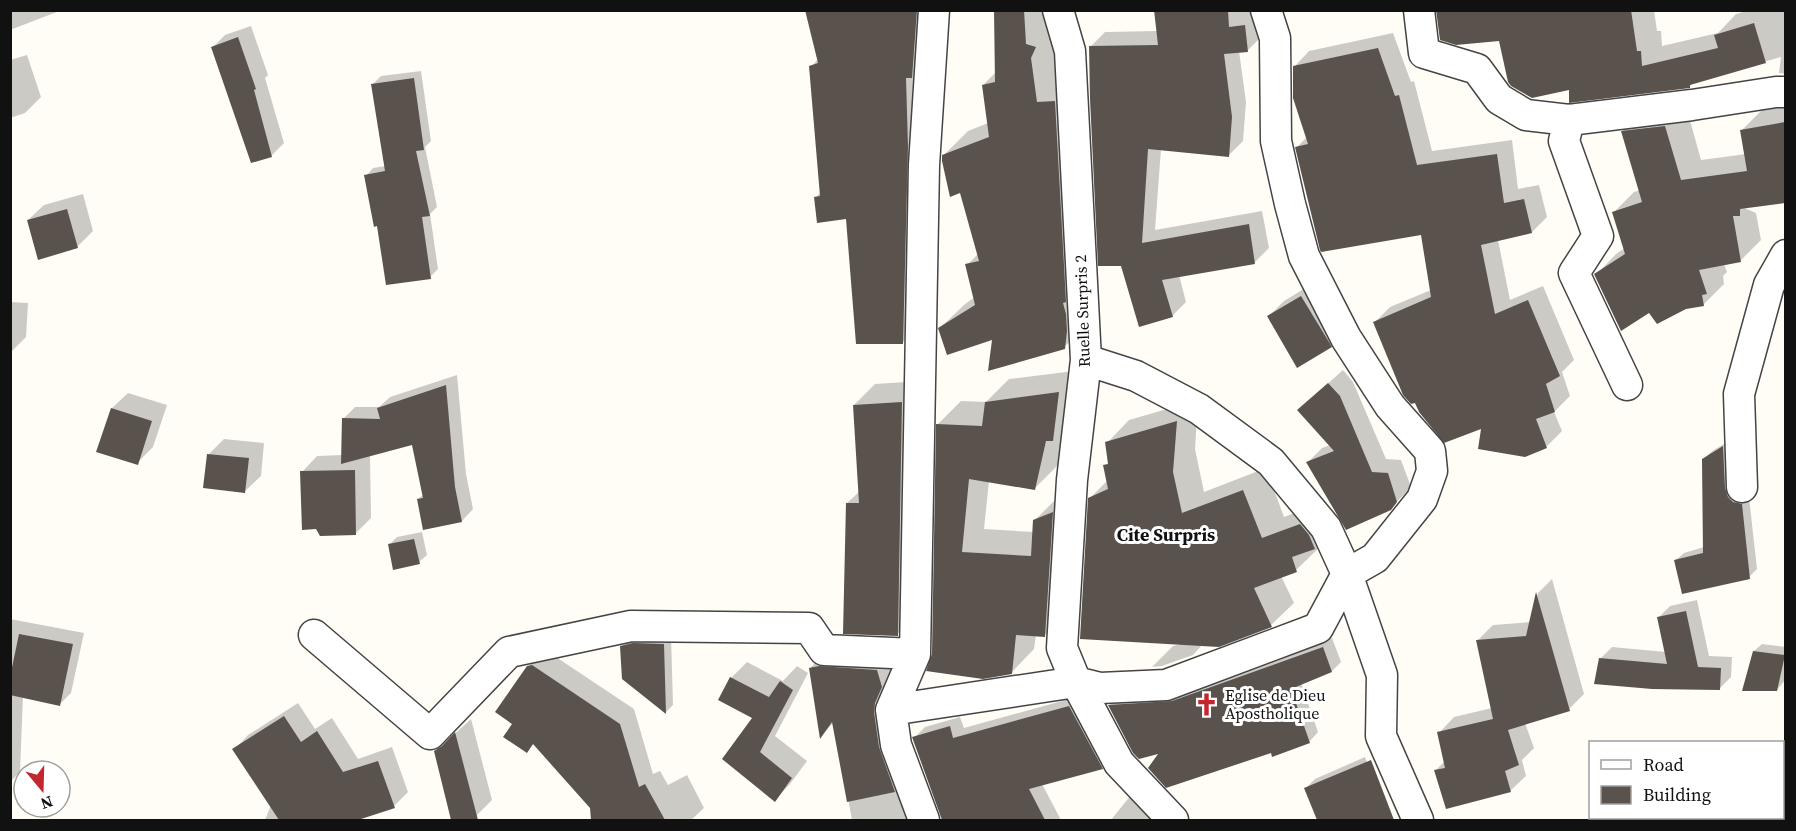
<svg xmlns="http://www.w3.org/2000/svg" width="1796" height="831" viewBox="0 0 1796 831" font-family="'Source Serif 4',serif">
<style>
.shadow{fill:#0003}
.building{fill:#5a524d}
.lines{fill:none;stroke-linecap:round;stroke-linejoin:round}
.street-casing{stroke:#444;stroke-width:33}
.street{stroke:#fff;stroke-width:30}
.labels{text-anchor:middle;stroke-width:6;stroke-linejoin:round;paint-order:stroke}
.street-label{font-size:16px;fill:#111;stroke:#fff}
.poi-label{font-size:16px;fill:#111;stroke:#fff;text-anchor:start}
.neighbourhood-label{font-size:18px;font-weight:bold;fill:#111;stroke:#fff}
</style>
<rect width="100%" height="100%" fill="#fffdf5"/>
<!-- shadow -->
<path class="shadow" d="M 10,10 L 62,10 L 10,30 Z
M 806,10 L 931,10 L 918,326 L 903,342 L 848,217 L 815,198 L 821,192 L 811,67 L 818,59 Z
M 998,10 L 1050,10 L 1089,323 L 1064,347 L 994,338 L 940,328 L 965,304 L 975,297 L 967,265 L 979,253 L 961,191 L 943,156 L 968,131 L 988,123 L 983,85 L 996,72 Z
M 1157,10 L 1258,12 L 1261,37 L 1247,51 L 1239,51 L 1246,102 L 1243,141 L 1229,155 L 1161,149 L 1155,230 L 1262,211 L 1269,248 L 1255,262 L 1179,275 L 1186,302 L 1172,316 L 1140,325 L 1091,46 L 1105,32 L 1158,31 Z
M 1438,10 L 1654,10 L 1657,31 L 1661,31 L 1662,46 L 1718,33 L 1736,14 L 1750,10 L 1786,10 L 1786,74 L 1779,73 L 1781,57 L 1694,82 L 1690,86 L 1570,88 L 1500,40 Z
M 251,26 L 268,75 L 265,78 L 284,143 L 271,156 L 213,47 L 225,35 Z
M 1393,33 L 1411,82 L 1414,81 L 1432,151 L 1512,140 L 1518,189 L 1539,185 L 1547,217 L 1532,232 L 1498,240 L 1510,300 L 1543,286 L 1574,360 L 1562,372 L 1570,396 L 1554,412 L 1562,431 L 1547,446 L 1525,455 L 1482,427 L 1375,322 L 1390,307 L 1431,290 L 1423,233 L 1297,147 L 1307,137 L 1294,67 L 1309,51 Z
M 27,55 L 41,97 L 25,113 L 10,118 L 10,60 Z
M 421,71 L 431,141 L 425,147 L 437,207 L 430,214 L 438,269 L 430,277 L 378,225 L 366,176 L 373,168 L 385,166 L 373,84 L 381,76 Z
M 1786,99 L 1786,197 L 1781,202 L 1742,207 L 1756,213 L 1761,240 L 1740,261 L 1724,264 L 1727,272 L 1723,276 L 1724,284 L 1703,305 L 1650,311 L 1596,275 L 1616,254 L 1625,248 L 1614,212 L 1634,192 L 1640,190 L 1623,131 L 1643,111 L 1686,106 L 1701,160 L 1746,154 L 1742,130 L 1763,109 L 1778,107 Z
M 83,194 L 93,231 L 77,247 L 28,220 L 44,205 Z
M 1317,281 L 1346,331 L 1331,346 L 1268,317 L 1284,301 Z
M 10,302 L 28,303 L 26,337 L 10,353 Z
M 1082,370 L 1058,465 L 1035,488 L 989,481 L 984,529 L 1034,532 L 1034,521 L 1058,497 L 1068,612 L 1045,635 L 1036,635 L 1034,649 L 1011,673 L 934,655 L 938,424 L 961,401 L 986,402 L 1009,379 Z
M 1343,370 L 1353,382 L 1386,459 L 1401,460 L 1411,487 L 1390,509 L 1308,462 L 1322,448 L 1330,445 L 1313,397 Z
M 457,375 L 466,474 L 473,509 L 462,521 L 418,499 L 424,494 L 413,444 L 370,454 L 371,518 L 355,534 L 302,472 L 317,456 L 343,455 L 343,419 L 355,407 L 379,407 L 390,397 Z
M 922,381 L 918,614 L 897,634 L 847,503 L 860,491 L 854,405 L 875,384 Z
M 128,393 L 167,405 L 153,447 L 137,463 L 112,408 Z
M 1198,400 L 1195,449 L 1204,492 L 1266,468 L 1284,517 L 1323,502 L 1319,548 L 1296,570 L 1281,576 L 1294,603 L 1271,625 L 1219,645 L 1203,644 L 1193,655 L 1162,666 L 1152,667 L 1173,646 L 1182,644 L 1090,498 L 1108,480 L 1105,466 L 1110,461 L 1107,443 L 1129,420 Z
M 224,439 L 264,443 L 261,476 L 245,491 L 208,455 Z
M 1731,440 L 1749,497 L 1757,569 L 1749,577 L 1676,560 L 1684,553 L 1704,547 L 1704,459 L 1712,451 Z
M 422,532 L 427,555 L 419,562 L 389,545 L 397,537 Z
M 1552,579 L 1584,694 L 1569,709 L 1525,723 L 1534,748 L 1522,760 L 1526,776 L 1510,791 L 1435,771 L 1445,761 L 1439,733 L 1454,717 L 1492,708 L 1478,640 L 1493,625 L 1531,622 L 1538,593 Z
M 1697,600 L 1709,656 L 1732,657 L 1731,677 L 1719,689 L 1600,659 L 1612,647 L 1666,652 L 1659,617 L 1670,606 Z
M 10,619 L 84,633 L 71,693 L 60,704 L 23,696 L 20,772 L 10,782 Z
M 671,636 L 673,705 L 666,712 L 623,678 L 622,647 L 629,639 Z
M 1332,638 L 1341,662 L 1332,671 L 1301,683 L 1318,732 L 1309,742 L 1272,752 L 1162,752 L 1110,705 L 1119,696 L 1182,693 Z
M 1762,644 L 1786,647 L 1786,679 L 1777,690 L 1754,651 Z
M 547,651 L 634,709 L 653,774 L 660,771 L 668,785 L 687,775 L 704,808 L 691,820 L 593,820 L 592,807 L 534,743 L 527,751 L 514,724 L 528,667 L 542,652 Z
M 821,657 L 887,659 L 892,675 L 922,820 L 852,820 L 834,722 L 821,736 L 810,668 Z
M 747,662 L 783,681 L 797,666 L 808,673 L 775,736 L 807,761 L 790,784 L 775,800 L 724,759 L 755,718 L 720,699 L 731,678 Z
M 1080,696 L 1113,757 L 1102,768 L 1042,784 L 1061,820 L 942,820 L 942,814 L 914,738 L 925,727 L 960,717 L 964,728 Z
M 298,703 L 315,729 L 332,718 L 358,759 L 392,747 L 408,792 L 394,806 L 354,820 L 265,820 L 271,805 L 234,750 L 248,735 Z
M 471,719 L 492,800 L 476,816 L 453,820 L 436,751 Z
M 1365,757 L 1387,820 L 1319,820 L 1306,788 L 1315,779 Z
M 1135,790 L 1164,820 L 1111,820 Z"/>
<!-- building -->
<path class="building" d="M 805,10 L 917,10 L 912,78 L 906,78 L 908,147 L 903,344 L 856,344 L 846,219 L 817,223 L 814,197 L 820,196 L 809,66 L 818,63 Z
M 994,10 L 1024,10 L 1026,44 L 1036,47 L 1031,58 L 1037,102 L 1055,101 L 1066,302 L 1063,303 L 1066,314 L 1067,331 L 1065,349 L 988,371 L 992,340 L 947,355 L 938,328 L 975,305 L 965,264 L 979,261 L 960,193 L 950,197 L 942,161 L 942,155 L 989,137 L 982,85 L 995,82 Z
M 1154,10 L 1228,10 L 1229,27 L 1245,25 L 1248,52 L 1224,54 L 1232,117 L 1229,157 L 1148,149 L 1142,243 L 1249,224 L 1255,264 L 1162,280 L 1173,317 L 1139,327 L 1121,266 L 1098,266 L 1090,99 L 1089,46 L 1158,45 Z
M 1436,10 L 1631,10 L 1637,51 L 1641,51 L 1642,66 L 1718,48 L 1714,35 L 1754,23 L 1766,63 L 1690,85 L 1690,88 L 1569,103 L 1569,90 L 1532,98 L 1511,86 L 1508,82 L 1499,41 L 1456,45 L 1440,40 Z
M 238,37 L 256,89 L 254,90 L 272,157 L 251,163 L 211,47 Z
M 1378,48 L 1395,96 L 1399,95 L 1417,165 L 1497,154 L 1504,203 L 1524,199 L 1532,233 L 1481,245 L 1495,314 L 1528,300 L 1560,376 L 1544,385 L 1546,384 L 1555,412 L 1536,419 L 1547,448 L 1525,457 L 1478,449 L 1481,429 L 1444,443 L 1419,412 L 1415,403 L 1411,404 L 1403,395 L 1373,322 L 1431,297 L 1421,235 L 1321,252 L 1320,250 L 1295,147 L 1308,144 L 1293,98 L 1293,66 Z
M 414,78 L 424,150 L 416,151 L 430,216 L 422,217 L 431,279 L 386,285 L 377,226 L 374,227 L 364,175 L 385,171 L 371,84 Z
M 1785,122 L 1785,203 L 1740,209 L 1740,216 L 1733,216 L 1741,262 L 1699,270 L 1707,294 L 1702,295 L 1704,306 L 1686,309 L 1657,324 L 1649,313 L 1621,331 L 1594,274 L 1625,254 L 1612,212 L 1642,202 L 1621,131 L 1665,126 L 1681,180 L 1747,171 L 1740,130 Z
M 67,209 L 78,248 L 38,260 L 27,220 Z
M 1301,296 L 1332,347 L 1297,368 L 1267,316 Z
M 1328,383 L 1340,396 L 1372,472 L 1388,473 L 1397,502 L 1391,510 L 1346,530 L 1306,462 L 1334,451 L 1297,410 Z
M 446,385 L 455,487 L 462,522 L 423,530 L 417,499 L 423,498 L 412,445 L 341,464 L 342,418 L 380,419 L 377,408 Z
M 1059,392 L 1053,441 L 1046,441 L 1035,490 L 969,479 L 962,552 L 1031,556 L 1033,520 L 1053,512 L 1045,637 L 1016,635 L 1012,674 L 983,679 L 926,671 L 932,654 L 936,424 L 982,426 L 985,402 Z
M 902,402 L 898,636 L 843,634 L 846,503 L 859,503 L 853,405 Z
M 111,408 L 152,421 L 138,465 L 96,452 Z
M 1177,421 L 1173,472 L 1182,513 L 1243,490 L 1262,538 L 1300,524 L 1309,535 L 1315,549 L 1292,557 L 1297,572 L 1254,588 L 1272,627 L 1219,647 L 1080,639 L 1088,498 L 1108,489 L 1103,465 L 1108,464 L 1105,442 Z
M 1723,446 L 1725,488 L 1728,497 L 1733,502 L 1742,504 L 1750,579 L 1682,594 L 1674,560 L 1703,553 L 1702,459 Z
M 207,454 L 249,458 L 245,493 L 203,488 Z
M 355,470 L 356,535 L 320,536 L 316,529 L 302,530 L 300,471 Z
M 414,539 L 420,564 L 393,570 L 388,544 Z
M 1536,592 L 1570,711 L 1508,730 L 1519,765 L 1505,771 L 1511,792 L 1446,809 L 1434,770 L 1445,768 L 1437,732 L 1493,719 L 1476,640 L 1526,636 Z
M 1686,611 L 1698,667 L 1721,668 L 1720,690 L 1652,689 L 1594,684 L 1599,658 L 1667,664 L 1657,617 Z
M 19,634 L 73,644 L 60,706 L 10,695 L 10,677 Z
M 633,643 L 664,644 L 666,714 L 622,679 L 620,646 Z
M 1323,647 L 1332,672 L 1291,689 L 1310,743 L 1272,757 L 1271,753 L 1166,788 L 1148,768 L 1158,754 L 1139,759 L 1133,753 L 1108,705 L 1172,701 Z
M 1753,651 L 1785,655 L 1777,691 L 1742,691 Z
M 532,665 L 620,724 L 639,787 L 645,784 L 665,820 L 591,820 L 590,808 L 533,744 L 527,753 L 503,737 L 512,724 L 495,712 L 527,666 Z
M 819,666 L 877,670 L 882,687 L 875,703 L 874,712 L 879,747 L 895,792 L 847,802 L 832,722 L 820,739 L 809,668 Z
M 730,677 L 769,697 L 780,681 L 793,690 L 760,752 L 792,778 L 775,802 L 722,759 L 752,718 L 718,700 Z
M 1069,706 L 1103,769 L 1029,789 L 1045,820 L 942,820 L 912,737 L 950,726 L 953,738 Z
M 284,716 L 301,742 L 317,731 L 343,772 L 378,761 L 395,808 L 358,820 L 279,820 L 232,749 Z
M 455,732 L 478,820 L 451,820 L 434,751 L 442,746 Z
M 1371,760 L 1394,820 L 1317,820 L 1304,788 Z"/>
<g class="lines">
<defs>
<path id="street" d="M 1058,10 L 1070,51 L 1086,360 L 1072,480 L 1062,648 L 1076,682 L 1119,763 L 1173,820
M 1419,10 L 1424,53 L 1477,69 L 1499,99 L 1526,115 L 1569,120 L 1692,105 L 1776,92 L 1786,92
M 1569,120 L 1564,141 L 1598,236 L 1574,273 L 1627,385
M 1086,360 L 1136,376 L 1199,409 L 1271,462 L 1326,528 L 1347,574 L 1382,675 L 1381,736 L 1418,820
M 1742,487 L 1739,394 L 1769,285 L 1786,255
M 314,635 L 430,734 L 509,652 L 631,626 L 809,628 L 824,650 L 915,654
M 891,710 L 1076,682 L 1100,688 L 1166,685 L 1318,628 L 1347,574 L 1375,558 L 1422,499 L 1432,471 L 1430,451 L 1390,406 L 1346,338 L 1304,256 L 1290,204 L 1276,141 L 1275,38 L 1266,10
M 924,820 L 896,745 L 891,710 L 915,654 L 924,165 L 934,10"/>
</defs>
<!-- street casing -->
<use href="#street" class="street-casing"/>
<!-- street -->
<use href="#street" class="street"/>
</g>
<!-- icons -->
<defs>
<symbol id="church-bare" viewBox="-9 -9 18 18"><path d="M-1.2-6h2.4v3.5h3.3v2.4h-3.3V6h-2.4V-.1h-3.3v-2.4h3.3Z" fill="#c4262e" stroke="#fff" stroke-width="2.5" paint-order="stroke"/></symbol>
</defs>
<g fill-rule="evenodd">
<use href="#church-bare" x="1190" y="688" width="33" height="33"/>
</g>
<g class="labels">
<!-- street labels -->
<g class="street-label">
<text transform="translate(1082 311) rotate(-92)" y="6">Ruelle Surpris 2</text>
</g>
<!-- poi labels -->
<g class="poi-label">
<text x="1225" y="701">Eglise de Dieu<tspan x="1225" dy="18">Apostholique</tspan></text>
</g>
<!-- neighbourhood labels -->
<g class="neighbourhood-label">
<text x="1166" y="541">Cite Surpris</text>
</g>
</g>
<!-- border -->
<rect width="1796" height="831" fill="none" stroke="#111111" stroke-width="24"/>
<!-- legend -->
<rect x="1589" y="741" width="195" height="78" fill="#ffffff" stroke="#a0a0a0" stroke-width="1.5"/>
<rect x="1601" y="760" width="30" height="9" fill="#ffffff" stroke="#a0a0a0" stroke-width="1.5"/>
<text x="1643" y="771" font-size="18" fill="#111111">Road</text>
<rect x="1601" y="786" width="30" height="18" fill="#5a524d" stroke="#a0a0a0" stroke-width="1.5"/>
<text x="1643" y="801" font-size="18" fill="#111111">Building</text>
<!-- north arrow -->
<g transform="translate(42 789) rotate(161)"><circle r="28" fill="#ffffff" stroke="#a0a0a0" stroke-width="1.5"/>
<path d="M0-4.5L10 22L0 15L-10 22Z" fill="#c4262e"/>
<text y="-9" font-size="16" font-weight="bold" text-anchor="middle" fill="#111111">N</text>
</g>
</svg>
